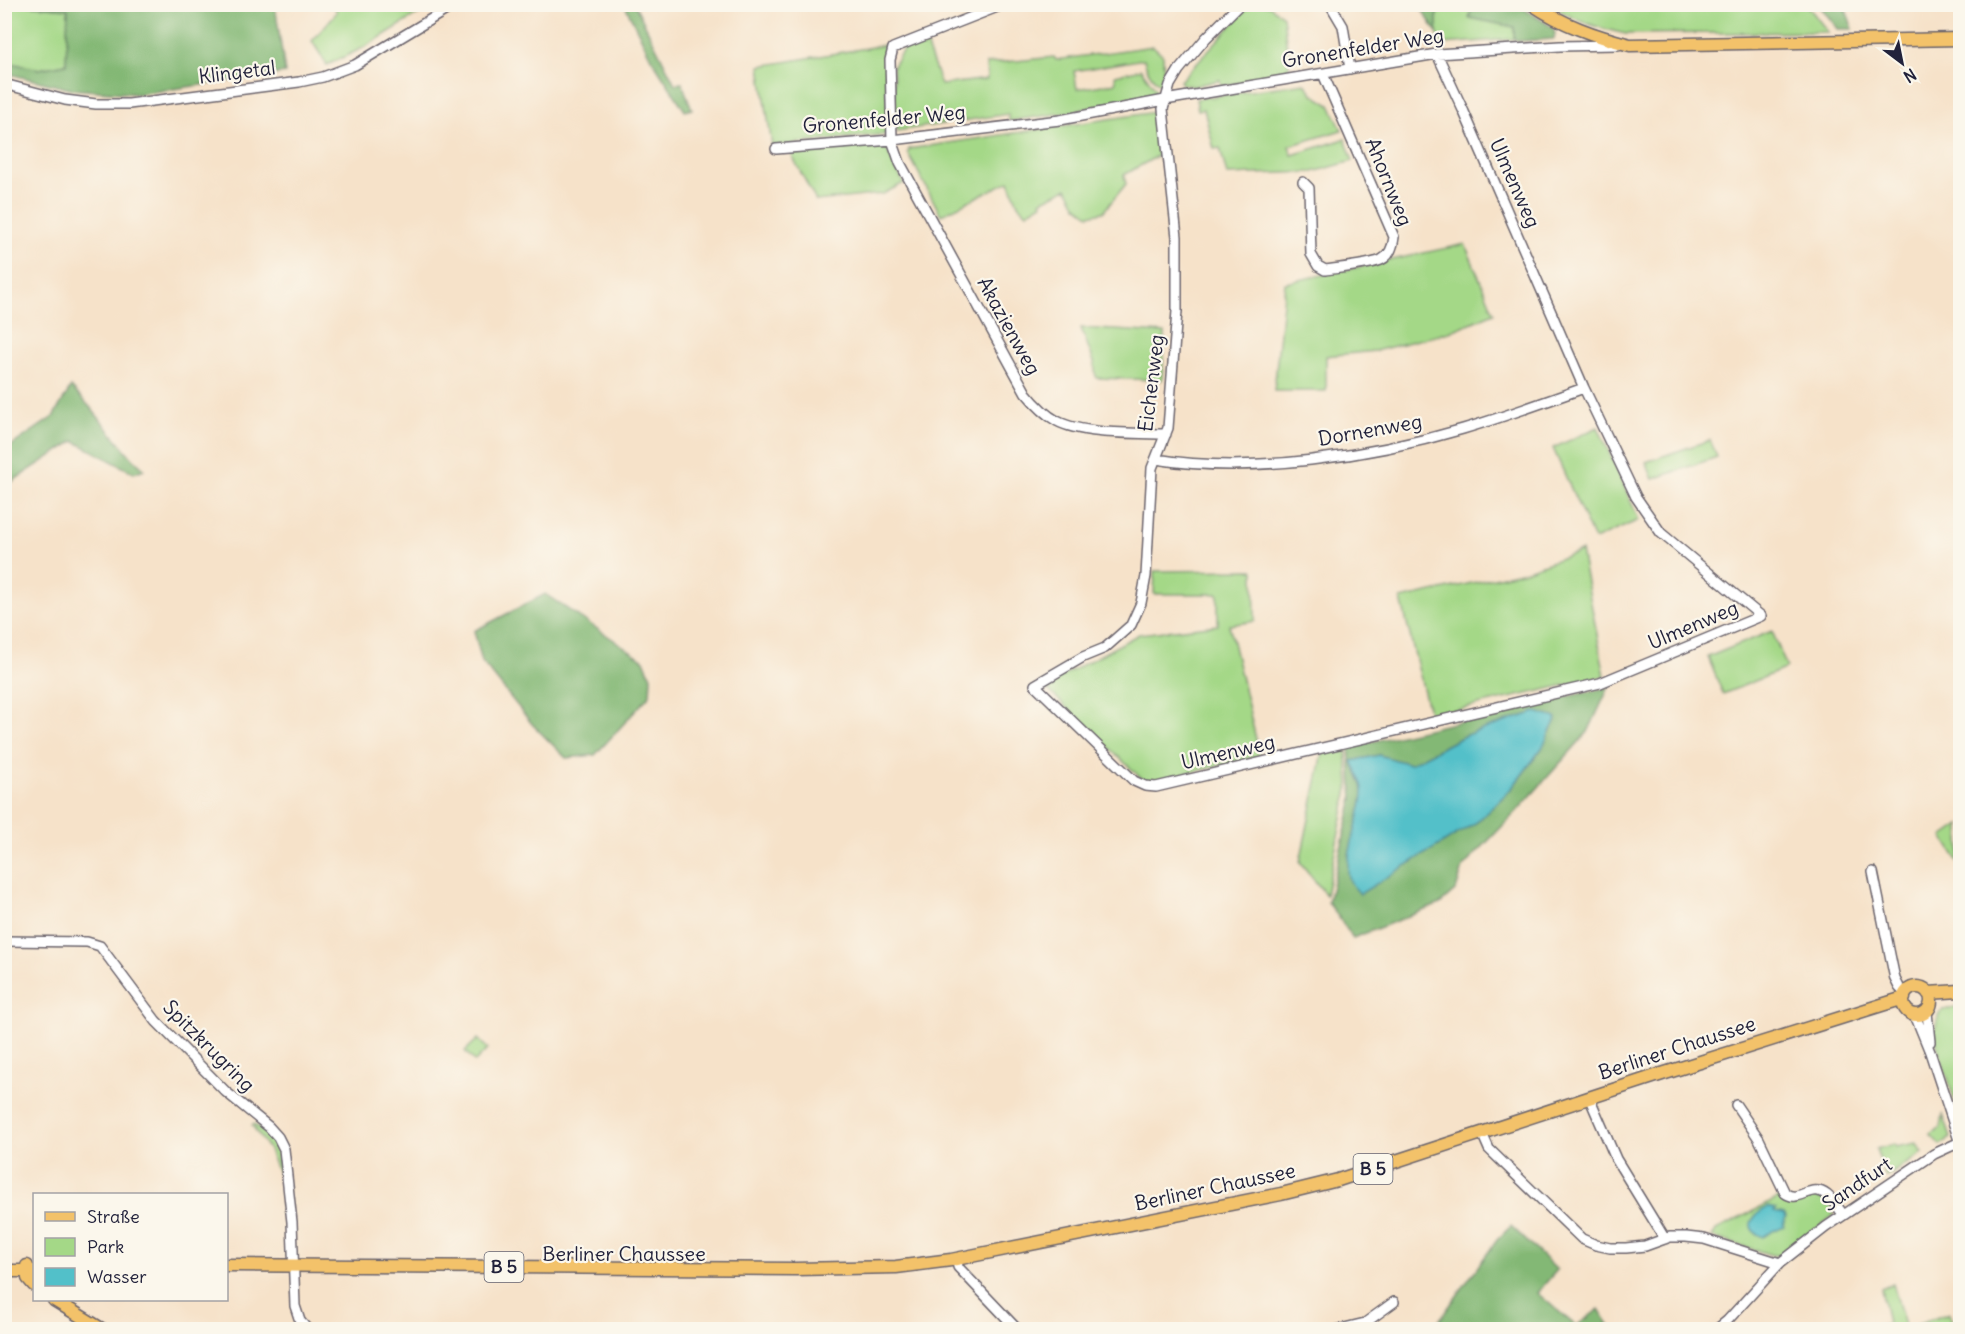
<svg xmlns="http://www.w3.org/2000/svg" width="1965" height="1334" viewBox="0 0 1965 1334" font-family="Delius,sans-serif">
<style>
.green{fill:#a4d887;stroke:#637d61;stroke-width:1.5}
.forest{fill:#83b874;stroke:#526d58;stroke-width:1.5;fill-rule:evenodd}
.water{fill:#52c0c9;stroke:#3a7182;stroke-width:1.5}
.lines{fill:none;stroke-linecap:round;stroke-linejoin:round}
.minor-casing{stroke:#6c656d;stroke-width:12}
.major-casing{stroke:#6c656d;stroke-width:15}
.minor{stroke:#fff;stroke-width:9}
.major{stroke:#f3c26a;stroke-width:12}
.labels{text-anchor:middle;stroke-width:4.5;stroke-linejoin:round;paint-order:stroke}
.shield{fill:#fbf7ec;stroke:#636270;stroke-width:1.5}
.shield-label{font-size:18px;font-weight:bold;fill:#22223b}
.street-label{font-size:20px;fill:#22223b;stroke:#fbf7ec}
</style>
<rect width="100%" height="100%" fill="#fbf7ec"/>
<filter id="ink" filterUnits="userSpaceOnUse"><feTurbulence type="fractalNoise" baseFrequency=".0167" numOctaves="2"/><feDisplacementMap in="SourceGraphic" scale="12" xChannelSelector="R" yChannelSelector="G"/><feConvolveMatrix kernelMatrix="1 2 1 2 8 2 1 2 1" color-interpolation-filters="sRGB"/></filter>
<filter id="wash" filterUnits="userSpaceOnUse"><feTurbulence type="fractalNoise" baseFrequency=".008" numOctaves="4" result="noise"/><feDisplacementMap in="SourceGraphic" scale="24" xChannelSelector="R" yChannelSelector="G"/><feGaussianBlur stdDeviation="1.35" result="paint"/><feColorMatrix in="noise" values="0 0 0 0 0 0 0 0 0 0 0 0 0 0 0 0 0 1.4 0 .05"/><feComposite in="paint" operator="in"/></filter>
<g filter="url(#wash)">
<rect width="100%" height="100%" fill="#f6e2c9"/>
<!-- green -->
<path class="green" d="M 1251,4 L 1268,5 L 1283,16 L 1290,73 L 1221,86 L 1220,80 L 1194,86 L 1183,85 L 1180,81 Z
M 4,5 L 26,5 L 68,9 L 66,64 L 39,69 L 5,62 Z
M 333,5 L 433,5 L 365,47 L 327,65 L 312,41 L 337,12 Z
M 1437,5 L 1473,5 L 1470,18 L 1514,27 L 1514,39 L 1442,44 L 1437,33 Z
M 1551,5 L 1807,5 L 1828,32 L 1626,34 C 1598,28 1575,21 1551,5 Z
M 925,41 L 941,85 L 987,79 L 986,64 L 1054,57 L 1056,60 L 1153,46 L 1163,55 L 1164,79 L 1161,85 C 1151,78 1147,71 1144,59 L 1074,71 L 1077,89 L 1116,83 L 1115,75 L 1141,69 L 1157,91 L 1155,95 L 1064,113 L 1009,121 L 1008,114 L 897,131 L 893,66 L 904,48 Z
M 885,45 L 888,134 L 772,146 L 760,66 Z
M 1305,83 L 1314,95 L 1330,105 L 1342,130 L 1289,146 L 1292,155 L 1345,139 L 1353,161 L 1313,172 L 1227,175 L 1220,148 L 1214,149 L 1204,109 L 1198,110 L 1196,99 Z
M 1155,112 L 1159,155 L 1124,175 L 1126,184 L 1103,212 L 1089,215 L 1077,206 L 1067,188 L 1041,201 L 1042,204 L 1027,213 L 1018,204 L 1009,181 L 941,215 L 908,153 L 909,149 Z
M 885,145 L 895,167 L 904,183 L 883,194 L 816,201 L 789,150 Z
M 1465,244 L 1494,313 L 1449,332 L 1375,351 L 1326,356 L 1326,391 L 1274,391 L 1285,283 Z
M 1081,328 L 1165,333 L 1162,380 L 1096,378 L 1094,362 Z
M 1598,427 L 1639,520 L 1594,540 L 1553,448 Z
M 1710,440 L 1717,457 L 1653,479 L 1646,462 Z
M 1581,551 L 1605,676 L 1430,716 L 1401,599 L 1525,571 Z
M 1254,570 L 1255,621 L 1229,625 L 1260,756 L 1154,781 L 1143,780 L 1044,686 L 1139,634 L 1218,625 L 1218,594 L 1154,594 L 1155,571 Z
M 1772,631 L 1787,668 L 1723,694 L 1708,657 Z
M 1346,748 L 1349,784 L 1326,895 L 1300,862 L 1323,753 Z
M 1960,825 L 1960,864 L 1943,837 Z
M 1960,1007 L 1960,1118 L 1936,1042 L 1935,1028 L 1939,1013 L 1943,1010 Z
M 478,1039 L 488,1049 L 475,1062 L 465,1051 Z
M 1943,1114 L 1951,1138 L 1940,1145 L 1930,1134 L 1941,1127 Z
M 254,1124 C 271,1136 275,1140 279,1161 C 280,1167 281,1170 279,1175 L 269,1150 L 252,1125 Z
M 1916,1143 L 1923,1153 L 1886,1177 L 1876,1149 L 1894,1144 L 1896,1147 Z
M 1813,1196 C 1822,1196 1832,1205 1834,1215 L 1783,1256 L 1772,1255 L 1712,1237 L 1716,1230 L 1781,1197 C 1790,1207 1802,1199 1813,1196 Z
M 1893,1284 L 1906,1329 L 1871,1329 L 1888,1323 L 1881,1289 Z
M 1949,1313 L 1955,1329 L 1906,1329 Z"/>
<!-- forest -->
<path class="forest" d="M 275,5 L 285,73 L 138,94 L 70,89 L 5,73 L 5,62 L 39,69 L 66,64 L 68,9 L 26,5 Z
M 625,5 L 635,5 L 675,84 L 682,83 L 692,109 L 685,111 L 651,58 Z
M 1419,5 L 1437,5 L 1437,33 Z
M 1473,5 L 1518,5 L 1552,27 L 1555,33 L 1554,39 L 1519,41 L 1514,39 L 1514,27 L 1469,18 Z
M 1819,5 L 1844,5 L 1853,29 L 1838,29 Z
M 71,387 L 90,407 L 133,459 L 144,469 L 134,473 L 74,441 L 5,486 L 5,450 L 53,417 Z
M 545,594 L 644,660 L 651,677 L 650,695 L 595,755 L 566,758 L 532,724 L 482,662 L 474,631 Z
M 1609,687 L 1588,732 L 1518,810 L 1463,867 L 1456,890 L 1440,904 L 1353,938 L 1328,902 L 1353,799 L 1349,747 ZM 1466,735 L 1542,748 L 1512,788 L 1477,822 L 1360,893 L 1349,855 L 1358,825 L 1364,789 L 1352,761 L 1379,755 L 1410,764 Z
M 1511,1226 L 1557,1270 L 1537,1293 L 1576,1326 L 1599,1309 L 1612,1329 L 1433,1329 L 1497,1240 Z"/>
<!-- water -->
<path class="water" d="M 1535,712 L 1557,718 L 1542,748 L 1512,788 L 1477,822 L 1360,894 C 1357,890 1353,887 1351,883 C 1340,860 1363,818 1363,791 C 1363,782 1356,770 1352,761 L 1379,755 L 1410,764 L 1466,735 Z
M 1768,1207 L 1776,1209 L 1774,1212 L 1784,1214 L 1786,1217 L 1783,1224 L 1784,1226 L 1773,1231 L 1763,1237 C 1741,1228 1753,1215 1768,1207 Z"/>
</g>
<g filter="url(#ink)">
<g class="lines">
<defs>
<path id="minor" d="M 1005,4 L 893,48 L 890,60 L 892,140 L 900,163 L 1026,393 C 1035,404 1044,414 1057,421 C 1083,435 1136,433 1166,434
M 1240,4 L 1206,38 L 1179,70 L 1170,85 L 1163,109 L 1177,237 L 1177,311 L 1168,428 L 1152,468 L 1146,576 L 1141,603 L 1131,625 L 1105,648 L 1083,657 L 1035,685 L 1134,781 L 1145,786 L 1156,787 L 1600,683 L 1761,616 L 1661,533 L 1636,497 L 1584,388 L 1464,112 L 1437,54
M 1330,4 L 1343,26 L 1350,69
M 4,84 L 65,100 L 96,104 L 129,104 L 299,82 L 323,77 L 355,65 L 456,4
M 776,149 L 892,140 L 1060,120 L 1165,100 L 1437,54 L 1560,46 L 1618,45
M 1303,182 L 1309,188 L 1311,254 L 1318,266 L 1325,270 C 1338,268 1370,265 1381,260 C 1390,256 1393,246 1394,237 L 1323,74
M 1156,459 C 1250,475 1372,456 1463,429 C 1504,417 1544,402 1584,388
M 1873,872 L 1895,979 L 1899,987 L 1906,994
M 4,941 L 87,942 L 100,946 L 156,1021 L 226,1092 L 269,1127 L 278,1137 L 284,1149 L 292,1222 L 295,1306 L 300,1321 L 308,1330
M 1927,1012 L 1930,1042
M 1912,1014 L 1917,1020 L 1930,1052 L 1960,1143
M 1589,1097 L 1616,1159 L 1665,1239
M 1736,1105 L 1759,1139 L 1785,1193 C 1799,1204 1810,1182 1827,1195 C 1833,1200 1838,1208 1843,1214
M 1482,1133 L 1489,1149 L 1582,1239 L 1596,1245 L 1610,1248 L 1626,1248 L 1645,1246 L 1670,1237 L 1686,1237 L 1704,1239 L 1780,1263
M 957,1259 L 958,1267 L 1018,1330
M 1336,1330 L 1365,1323 L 1394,1302
M 1716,1330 L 1727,1321 L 1780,1263 L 1826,1227 L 1934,1154 L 1960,1142"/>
<path id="major" d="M 1532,4 C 1563,25 1595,36 1630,45 L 1960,39
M1903 1001a14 14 0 1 1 28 0a14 14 0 1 1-28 0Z
M 1928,993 L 1960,991
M 226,1265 L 796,1269 L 896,1267 L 951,1260 L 1281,1194 L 1338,1180 L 1662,1074 L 1904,998
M 27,1266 L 28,1278 L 34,1285
M 4,1271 L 34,1271
M 54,1300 L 103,1330"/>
</defs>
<!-- minor casing -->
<use href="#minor" class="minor-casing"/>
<!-- major casing -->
<use href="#major" class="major-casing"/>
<!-- minor -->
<use href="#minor" class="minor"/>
<!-- major -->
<use href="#major" class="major"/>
</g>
</g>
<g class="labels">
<!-- shield labels -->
<g class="shield">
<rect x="1353.5" y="1154" width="39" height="30" rx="4.5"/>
<rect x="484.5" y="1252" width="39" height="30" rx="4.5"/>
</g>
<g class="shield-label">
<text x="1373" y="1175">B 5</text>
<text x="504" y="1273">B 5</text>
</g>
<!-- street labels -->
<g class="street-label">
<text transform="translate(1363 48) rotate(-9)" y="7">Gronenfelder Weg</text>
<text transform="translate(237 72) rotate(-7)" y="7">Klingetal</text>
<text transform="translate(884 119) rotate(-5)" y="7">Gronenfelder Weg</text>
<text transform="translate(1389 182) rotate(68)" y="7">Ahornweg</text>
<text transform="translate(1515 183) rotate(66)" y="7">Ulmenweg</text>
<text transform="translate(1009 326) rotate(61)" y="7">Akazienweg</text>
<text transform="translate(1151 383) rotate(-83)" y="7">Eichenweg</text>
<text transform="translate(1370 430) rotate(-10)" y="7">Dornenweg</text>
<text transform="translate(1693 625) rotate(-23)" y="7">Ulmenweg</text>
<text transform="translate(1228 752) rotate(-13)" y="7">Ulmenweg</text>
<text transform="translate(209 1046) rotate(45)" y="7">Spitzkrugring</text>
<text transform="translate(1677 1048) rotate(-18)" y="7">Berliner Chaussee</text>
<text transform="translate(1857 1184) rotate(-34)" y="7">Sandfurt</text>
<text transform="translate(1215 1187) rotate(-12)" y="7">Berliner Chaussee</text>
<text x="624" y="1261">Berliner Chaussee</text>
</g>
</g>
<!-- margin -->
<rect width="1965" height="1334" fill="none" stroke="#fbf7ec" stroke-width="24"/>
<!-- legend -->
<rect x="33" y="1193" width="195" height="108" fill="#fbf7ec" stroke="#a4a2a5" stroke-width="1.5"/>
<rect x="45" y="1212" width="30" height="9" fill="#f3c26a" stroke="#a4a2a5" stroke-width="1.5"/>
<text x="87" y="1223" font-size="18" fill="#22223b">Straße</text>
<rect x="45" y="1238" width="30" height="18" fill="#a4d887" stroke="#a4a2a5" stroke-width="1.5"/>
<text x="87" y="1253" font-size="18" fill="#22223b">Park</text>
<rect x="45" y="1268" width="30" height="18" fill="#52c0c9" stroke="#a4a2a5" stroke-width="1.5"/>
<text x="87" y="1283" font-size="18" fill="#22223b">Wasser</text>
<!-- north arrow -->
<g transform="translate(1902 63) rotate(148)" stroke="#fbf7ec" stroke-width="4.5" paint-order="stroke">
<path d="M0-4.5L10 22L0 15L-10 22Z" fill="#22223b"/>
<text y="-9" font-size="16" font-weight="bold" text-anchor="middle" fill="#22223b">N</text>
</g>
</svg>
